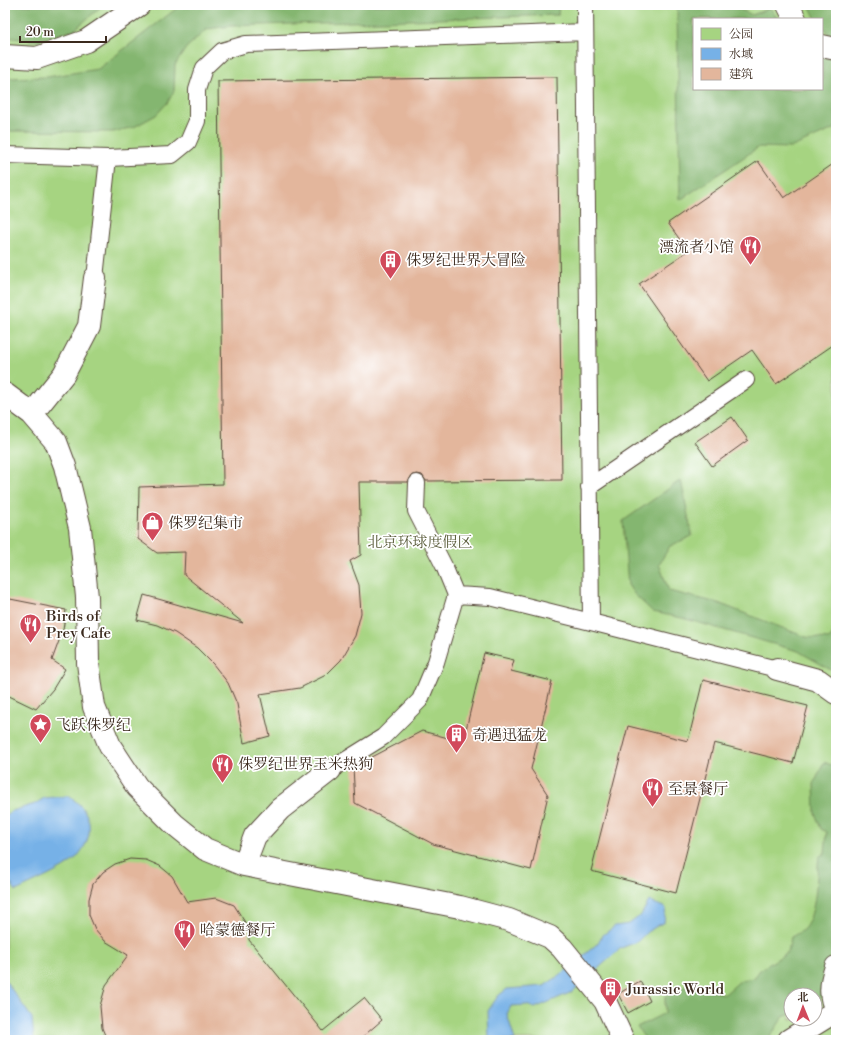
<svg xmlns="http://www.w3.org/2000/svg" width="841" height="1045" viewBox="0 0 841 1045" font-family="'Libre Bodoni','Noto Serif SC',serif">
<style>
.green{fill:#a6d481;stroke:#707f50;fill-rule:evenodd}
.forest{fill:#84b66f;stroke:#607046}
.water{fill:#76b1e7;stroke:#586e82}
.building{fill:#e3b69c}
.lines{fill:none;stroke-linecap:round;stroke-linejoin:round}
.service-casing{stroke:#564739;stroke-width:18}
.pedestrian-casing{stroke:#564739;stroke-width:24}
.service{stroke:#fff;stroke-width:16}
.pedestrian{stroke:#fff;stroke-width:22}
.labels{text-anchor:middle;stroke-width:3.5;stroke-linejoin:round;paint-order:stroke}
.poi-label{font-size:15px;fill:#3b2a1e;stroke:#fff;text-anchor:start}
.park-label{font-size:15px;fill:#5b5d3c;stroke:#fff}
</style>
<rect width="100%" height="100%" fill="#fff"/>
<filter id="ink" filterUnits="userSpaceOnUse"><feTurbulence type="fractalNoise" baseFrequency=".025" numOctaves="2"/><feDisplacementMap in="SourceGraphic" scale="8" xChannelSelector="R" yChannelSelector="G"/><feConvolveMatrix kernelMatrix="1 2 1 2 8 2 1 2 1" color-interpolation-filters="sRGB"/></filter>
<filter id="wash" filterUnits="userSpaceOnUse"><feTurbulence type="fractalNoise" baseFrequency=".012" numOctaves="4" result="noise"/><feDisplacementMap in="SourceGraphic" scale="16" xChannelSelector="R" yChannelSelector="G"/><feGaussianBlur stdDeviation="0.9" result="paint"/><feColorMatrix in="noise" values="0 0 0 0 0 0 0 0 0 0 0 0 0 0 0 0 0 1.4 0 .05"/><feComposite in="paint" operator="in"/></filter>
<g filter="url(#wash)">
<rect width="100%" height="100%" fill="#f2ebd4"/>
<!-- green -->
<path class="green" d="M 5,5 L 836,5 L 836,1040 L 5,1040 ZM 694,19 L 822,19 L 822,89 L 694,89 ZM 791,995 L 815,995 L 815,1019 L 791,1019 Z"/>
<!-- forest -->
<path class="forest" d="M 5,5 L 103,5 L 74,30 L 38,41 L 5,37 Z
M 181,5 L 559,5 L 558,15 L 231,26 L 207,29 L 186,48 L 175,65 L 174,91 L 168,102 L 156,115 L 134,127 L 113,132 L 5,131 L 5,78 L 47,77 L 98,69 Z
M 677,5 L 731,5 L 752,15 L 770,8 L 778,19 L 694,19 L 694,89 L 822,89 L 822,57 L 836,59 L 836,128 L 790,148 L 759,147 L 680,200 Z
M 809,5 L 836,5 L 836,36 L 830,35 L 822,25 L 822,19 L 816,19 Z
M 681,480 L 692,536 L 670,546 L 659,564 L 669,591 L 718,603 L 806,637 L 829,639 L 836,631 L 836,673 L 798,651 L 682,618 L 653,612 L 635,595 L 628,585 L 623,521 Z
M 824,762 L 836,767 L 836,879 L 834,896 L 836,898 L 836,961 L 820,999 L 815,1004 L 815,995 L 791,995 L 791,1014 L 783,1017 L 768,1040 L 646,1040 L 637,1027 L 665,1013 L 665,996 L 688,985 L 725,994 L 741,980 L 754,978 L 760,970 L 788,952 L 791,937 C 795,935 800,932 804,929 C 817,913 816,878 819,857 L 825,853 L 827,832 L 821,829 L 815,813 L 814,784 Z"/>
<!-- water -->
<path class="water" d="M 68,796 C 94,811 96,836 76,858 C 66,869 30,884 16,891 L 5,875 L 5,816 L 12,811 L 35,804 L 44,798 Z
M 649,901 L 666,908 L 664,922 L 647,932 L 637,942 L 621,948 L 572,992 L 535,1008 L 526,1005 L 511,1006 L 507,1014 L 515,1040 L 489,1040 L 488,1011 L 498,996 L 507,989 L 544,986 L 563,973 L 597,944 L 603,935 L 615,926 L 629,924 L 641,915 Z
M 5,980 L 32,1018 L 34,1040 L 5,1040 Z"/>
<g id="blocks">
<!-- building -->
<path class="building" d="M 557,77 L 562,480 L 426,481 L 422,475 L 417,474 L 412,475 L 408,482 L 359,482 L 361,555 L 350,561 L 359,585 L 361,613 L 355,636 L 341,660 L 326,675 L 300,688 L 260,694 L 270,736 L 244,743 L 237,704 L 228,683 L 213,664 L 197,648 L 175,633 L 157,625 L 137,620 L 144,595 L 243,623 L 184,575 L 185,552 L 157,553 L 138,539 L 139,487 L 223,484 L 218,81 Z
M 758,161 L 784,198 L 836,162 L 836,343 L 776,384 L 752,350 L 707,381 L 639,284 L 688,251 L 668,223 Z
M 732,417 L 748,440 L 712,466 L 695,442 Z
M 5,598 L 66,610 L 63,630 L 52,660 L 65,669 L 53,689 L 36,709 L 5,694 Z
M 484,653 L 514,660 L 511,671 L 552,681 L 531,769 L 548,795 L 531,870 L 433,844 L 355,803 L 353,767 L 422,731 L 463,742 Z
M 703,680 L 808,706 L 793,763 L 714,743 L 676,893 L 591,871 L 628,726 L 688,741 Z
M 130,859 L 146,860 L 160,866 L 172,876 L 187,902 L 216,898 L 234,905 L 248,927 L 249,940 L 323,1031 L 364,998 L 382,1020 L 359,1040 L 107,1040 L 102,1028 L 100,1006 L 106,985 L 128,955 L 105,941 L 95,929 L 89,915 L 89,899 L 93,884 L 103,872 L 115,864 Z
M 640,981 L 650,1001 L 628,1013 L 618,994 Z"/>
</g>
</g>
<g filter="url(#ink)">
<use href="#blocks" fill-opacity="0" stroke="#564739" stroke-width="1"/>
<g class="lines">
<defs>
<path id="service" d="M 585,5 L 591,622 L 777,669
M 5,155 L 108,158 L 172,155 L 188,142 L 197,121 L 197,90 L 204,68 L 222,51 L 246,44 L 585,32
M 95,278 L 108,158
M 417,483 L 416,511 L 444,566 L 456,595
M 589,487 L 746,380
M 330,770 L 383,737 L 420,700 L 436,662 L 456,595 L 490,597 L 591,622"/>
<path id="pedestrian" d="M 788,5 L 795,19
M 822,46 L 836,49
M 5,56 L 37,58 L 86,41 L 139,5
M 5,394 L 32,414 L 56,442 L 65,466 L 80,528 L 87,597 L 88,663 L 94,707 L 110,746 L 137,787 L 174,824 L 205,849 L 244,865 L 460,907 L 509,920 L 550,937 L 562,948 L 605,1001 L 623,1040
M 32,414 L 64,374 L 89,326 L 95,278
M 777,669 L 818,680 L 836,693
M 244,865 L 255,836 L 280,809 L 330,770
M 836,967 C 831,981 828,996 836,1009
M 789,1040 L 836,1011"/>
</defs>
<!-- service casing -->
<use href="#service" class="service-casing"/>
<!-- pedestrian casing -->
<use href="#pedestrian" class="pedestrian-casing"/>
<!-- service -->
<use href="#service" class="service"/>
<!-- pedestrian -->
<use href="#pedestrian" class="pedestrian"/>
</g>
</g>
<!-- icons -->
<defs>
<symbol id="restaurant-pin" viewBox="-11 -11 22 30"><path d="M0 17L-7.5 6A9.5 9.5 0 1 1 7.5 6Z" fill="#d1495b" stroke="#fff"/><path d="M-5-6h1v4h1v-4h1v4h1v-4h1v5L-1.5 .5V6h-2V.5L-5-1ZM5-6V6H3V1.5H1.5Q1.5-4 5-6Z" fill="#fff"/></symbol>
<symbol id="building-pin" viewBox="-11 -11 22 30"><path d="M0 17L-7.5 6A9.5 9.5 0 1 1 7.5 6Z" fill="#d1495b" stroke="#fff"/><path d="M-4-6H4V6H1V3H-1V6H-4ZM-2.5-4.3h1.7v1.8h-1.7ZM.8-4.3h1.7v1.8H.8ZM-2.5-1h1.7V.8h-1.7ZM.8-1h1.7V.8H.8Z" fill="#fff"/></symbol>
<symbol id="shop-pin" viewBox="-11 -11 22 30"><path d="M0 17L-7.5 6A9.5 9.5 0 1 1 7.5 6Z" fill="#d1495b" stroke="#fff"/><path d="M-5-2.5h2.3a2.7 3.5 0 0 1 5.4 0H5L5.5 6h-11ZM-1.5-2.5h3a1.5 2.3 0 0 0-3 0Z" fill="#fff"/></symbol>
<symbol id="sight-pin" viewBox="-11 -11 22 30"><path d="M0 17L-7.5 6A9.5 9.5 0 1 1 7.5 6Z" fill="#d1495b" stroke="#fff"/><path d="M0-6L1.8-2.2L6-1.7L2.9 1.2L3.7 5.4L0 3.3L-3.7 5.4L-2.9 1.2L-6-1.7L-1.8-2.2Z" fill="#fff"/></symbol>
</defs>
<g fill-rule="evenodd">
<use href="#restaurant-pin" x="738" y="234" width="25" height="34"/>
<use href="#building-pin" x="378" y="248" width="25" height="34"/>
<use href="#shop-pin" x="140" y="510" width="25" height="34"/>
<use href="#restaurant-pin" x="18" y="612" width="25" height="34"/>
<use href="#sight-pin" x="28" y="712" width="25" height="34"/>
<use href="#building-pin" x="444" y="722" width="25" height="34"/>
<use href="#restaurant-pin" x="210" y="752" width="25" height="34"/>
<use href="#restaurant-pin" x="640" y="776" width="25" height="34"/>
<use href="#restaurant-pin" x="172" y="918" width="25" height="34"/>
<use href="#building-pin" x="598" y="976" width="25" height="34"/>
</g>
<g class="labels">
<!-- poi labels -->
<g class="poi-label">
<text x="734" y="252" text-anchor="end">漂流者小馆</text>
<text x="406" y="265">侏罗纪世界大冒险</text>
<text x="168" y="528">侏罗纪集市</text>
<text x="46" y="621">Birds of<tspan x="46" dy="17">Prey Cafe</tspan></text>
<text x="56" y="730">飞跃侏罗纪</text>
<text x="472" y="740">奇遇迅猛龙</text>
<text x="238" y="769">侏罗纪世界玉米热狗</text>
<text x="668" y="794">至景餐厅</text>
<text x="200" y="935">哈蒙德餐厅</text>
<text x="626" y="994">Jurassic World</text>
</g>
<!-- park labels -->
<g class="park-label">
<text x="420" y="547">北京环球度假区</text>
</g>
</g>
<!-- margin -->
<rect width="841" height="1045" fill="none" stroke="#fff" stroke-width="20"/>
<!-- legend -->
<rect x="693" y="18" width="130" height="72" fill="#ffffff" stroke="#b1aaa5"/>
<rect x="701" y="28" width="20" height="12" fill="#a6d481" stroke="#b1aaa5"/>
<text x="729" y="38" font-size="12" fill="#3b2a1e">公园</text>
<rect x="701" y="48" width="20" height="12" fill="#76b1e7" stroke="#b1aaa5"/>
<text x="729" y="58" font-size="12" fill="#3b2a1e">水域</text>
<rect x="701" y="68" width="20" height="12" fill="#e3b69c" stroke="#b1aaa5"/>
<text x="729" y="78" font-size="12" fill="#3b2a1e">建筑</text>
<!-- north arrow -->
<g transform="translate(803 1007) rotate(359)"><circle r="19" fill="#ffffff" stroke="#b1aaa5"/>
<path d="M0-3L7 15L0 10L-7 15Z" fill="#d1495b"/>
<text y="-6" font-size="11" font-weight="bold" text-anchor="middle" fill="#3b2a1e">北</text>
</g>
<!-- scale -->
<path d="M20 36v6h86v-6" fill="none" stroke="#3b2a1e" stroke-width="2"/>
<text x="26" y="36" font-size="12" fill="#3b2a1e" stroke="#ffffff" stroke-width="3" paint-order="stroke">20 m</text>
</svg>
